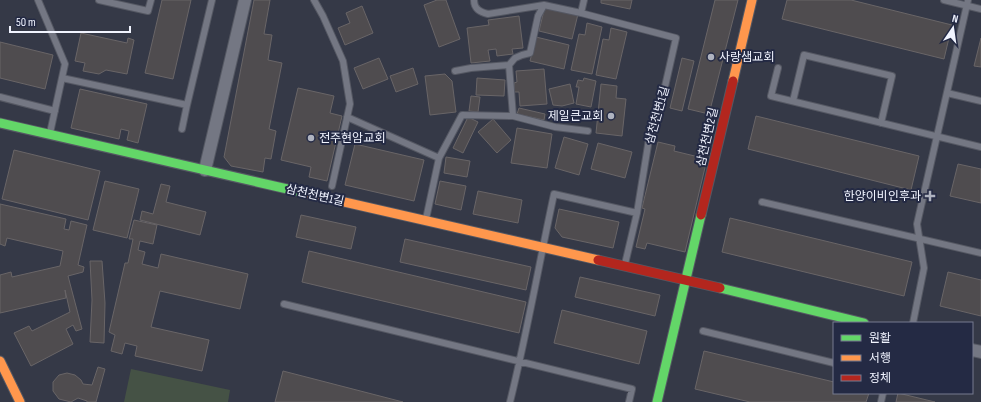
<svg xmlns="http://www.w3.org/2000/svg" width="981" height="402" viewBox="0 0 981 402" font-family="'Sofia Sans Condensed','Noto Sans KR',sans-serif">
<style>
.green{fill:#455245}
.building{fill:#4f4c4f;stroke:#696567}
.lines{fill:none;stroke-linecap:round;stroke-linejoin:round}
.lane-casing{stroke:#555863;stroke-width:8}
.street-casing{stroke:#555863;stroke-width:14}
.fast-casing{stroke:#555863;stroke-width:11}
.slow-casing{stroke:#555863;stroke-width:11}
.jam-casing{stroke:#555863;stroke-width:11}
.lane{stroke:#747783;stroke-width:6}
.street{stroke:#747783;stroke-width:12}
.fast{stroke:#63d668;stroke-width:9}
.slow{stroke:#ff974d;stroke-width:9}
.jam{stroke:#b3261e;stroke-width:9}
.poi-dot{fill:#afb3bf;stroke:#242a44;stroke-width:1.5}
.labels{text-anchor:middle;stroke-width:4;stroke-linejoin:round;paint-order:stroke}
.poi-label{font-size:12px;fill:#f1f4ff;stroke:#242a44;text-anchor:start}
.street-label{font-size:12px;fill:#f1f4ff;stroke:#242a44}
</style>
<rect width="100%" height="100%" fill="#353947"/>
<!-- green -->
<path class="green" d="M 131,369 L 230,390 L 228,402 L 124,402 Z"/>
<!-- building -->
<path class="building" d="M 162,0 L 191,0 L 173,79 L 145,73 Z
M 254,0 L 270,0 L 264,34 L 272,35 L 268,60 L 282,63 L 269,129 L 276,131 L 271,159 L 265,158 L 263,172 L 231,166 L 224,157 Z
M 437,0 L 446,0 L 460,39 L 439,47 L 424,5 Z
M 601,0 L 632,0 L 630,9 L 601,3 Z
M 715,0 L 738,0 L 709,114 L 688,109 Z
M 787,0 L 851,0 L 952,25 L 944,59 L 782,19 Z
M 362,6 L 373,33 L 345,45 L 338,28 L 350,23 L 346,13 Z
M 545,6 L 578,14 L 572,39 L 539,31 Z
M 519,16 L 523,48 L 512,49 L 513,54 L 497,56 L 496,49 L 488,50 L 490,61 L 471,63 L 467,28 L 489,25 L 488,20 Z
M 587,23 L 602,27 L 592,74 L 571,70 L 579,34 L 585,35 Z
M 611,28 L 627,32 L 616,79 L 596,75 L 603,39 L 609,40 Z
M 81,33 L 127,43 L 128,38 L 134,40 L 127,74 L 106,70 L 99,74 L 83,71 L 85,63 L 75,61 Z
M 536,37 L 569,45 L 564,69 L 530,61 Z
M 981,38 L 981,67 L 974,66 Z
M 0,42 L 53,55 L 45,89 L 0,78 Z
M 379,58 L 388,79 L 363,89 L 354,68 Z
M 682,58 L 694,61 L 682,111 L 670,108 Z
M 413,68 L 418,84 L 396,92 L 390,76 Z
M 544,69 L 547,104 L 520,106 L 519,92 L 514,92 L 514,83 L 517,82 L 516,71 Z
M 445,74 L 452,81 L 456,112 L 430,115 L 425,76 Z
M 477,78 L 505,80 L 504,96 L 476,95 Z
M 584,78 L 596,81 L 591,107 L 576,104 L 579,87 L 576,87 L 578,80 L 583,81 Z
M 570,84 L 574,103 L 562,106 L 553,105 L 549,89 Z
M 601,84 L 617,86 L 616,98 L 626,99 L 622,136 L 596,133 Z
M 298,88 L 334,96 L 330,113 L 342,116 L 327,181 L 309,177 L 311,167 L 281,160 Z
M 80,89 L 147,104 L 138,143 L 127,140 L 129,131 L 121,129 L 119,139 L 71,128 Z
M 471,96 L 480,97 L 478,112 L 469,111 Z
M 519,108 L 545,114 L 544,120 L 517,114 Z
M 756,116 L 919,156 L 911,190 L 748,149 Z
M 468,117 L 478,122 L 463,153 L 453,148 Z
M 493,119 L 511,140 L 497,153 L 478,132 Z
M 517,128 L 552,134 L 547,168 L 511,163 Z
M 564,137 L 588,144 L 579,175 L 555,168 Z
M 658,142 L 675,146 L 674,151 L 707,159 L 685,252 L 647,243 L 645,249 L 636,247 L 645,209 L 642,208 Z
M 598,143 L 632,152 L 625,178 L 591,169 Z
M 355,144 L 424,160 L 414,201 L 345,185 Z
M 14,150 L 100,171 L 88,220 L 2,199 Z
M 446,157 L 470,161 L 467,177 L 444,173 Z
M 958,164 L 981,169 L 981,203 L 950,196 Z
M 105,181 L 139,189 L 127,238 L 93,230 Z
M 440,181 L 466,186 L 461,210 L 435,204 Z
M 161,184 L 170,186 L 166,202 L 206,212 L 200,235 L 140,220 L 142,211 L 153,214 Z
M 478,191 L 522,200 L 518,223 L 473,214 Z
M 0,204 L 66,219 L 64,229 L 69,230 L 71,221 L 87,225 L 78,265 L 84,267 L 83,272 L 68,276 L 82,329 L 76,331 L 73,325 L 66,329 L 73,344 L 31,366 L 14,333 L 29,326 L 32,331 L 70,312 L 65,290 L 66,298 L 0,313 L 0,275 L 11,272 L 12,277 L 60,266 L 63,251 L 7,238 L 5,246 L 0,244 Z
M 559,209 L 619,222 L 613,248 L 562,237 L 555,228 Z
M 301,215 L 356,227 L 351,249 L 296,237 Z
M 730,218 L 912,262 L 904,296 L 722,252 Z
M 134,220 L 157,225 L 153,244 L 140,241 L 138,250 L 145,252 L 142,264 L 158,268 L 161,254 L 248,274 L 240,309 L 160,291 L 151,327 L 209,340 L 202,371 L 135,356 L 137,346 L 125,343 L 122,354 L 111,351 L 115,335 L 109,332 L 125,263 L 128,263 L 133,239 L 129,239 Z
M 405,239 L 531,267 L 526,290 L 400,262 Z
M 309,251 L 526,302 L 519,333 L 302,282 Z
M 90,261 L 102,261 L 105,303 L 104,343 L 90,342 L 92,300 Z
M 948,272 L 981,280 L 981,316 L 940,306 Z
M 580,277 L 660,295 L 655,316 L 575,297 Z
M 562,310 L 647,331 L 639,364 L 554,343 Z
M 704,351 L 834,382 L 834,393 L 869,393 L 866,402 L 750,402 L 695,389 Z
M 98,367 L 105,369 L 96,402 L 87,402 L 87,401 L 78,398 L 71,402 L 59,399 L 53,391 L 53,382 L 59,375 L 67,373 L 75,375 L 81,380 L 83,384 L 92,385 Z
M 283,371 L 403,402 L 275,402 Z
M 898,393 L 935,402 L 896,402 Z"/>
<g class="lines">
<defs>
<path id="lane" d="M 38,0 L 65,64 L 50,133
M 99,0 L 148,11 L 151,0
M 314,0 L 323,16 L 343,61 L 350,104 L 332,186
M 474,0 C 474,9 480,12 488,14 L 544,5
M 944,0 L 981,9
M 581,13 L 676,38 L 659,113 L 654,124 L 649,139 L 637,213 L 625,264
M 778,68 L 771,96 L 981,147
M 455,71 L 471,68 L 509,65
M 62,78 L 187,105 L 212,0
M 947,93 L 981,101
M 0,97 L 55,111
M 793,101 L 804,55 L 892,76 L 881,123
M 513,116 L 509,65 L 515,58 L 522,55 L 530,53 L 538,16 L 544,5 L 581,13 L 584,0
M 347,117 L 439,158
M 182,129 L 187,105
M 762,202 L 981,253
M 426,219 L 439,158 L 462,115 L 513,116 L 555,127 L 588,131
M 284,304 L 632,389 L 629,402
M 913,323 L 924,268 L 917,224 L 968,0
M 703,331 L 834,363
M 510,402 C 527,333 539,264 554,194 L 637,213
M 881,402 L 883,393"/>
<path id="street" d="M 205,170 L 245,0
M 972,350 L 981,352"/>
<path id="fast" d="M 0,123 L 305,193
M 720,288 L 864,323
M 657,402 L 701,215"/>
<path id="slow" d="M 733,81 L 752,0
M 305,193 L 598,260
M 0,361 L 20,402"/>
<path id="jam" d="M 701,215 L 733,81
M 598,260 L 720,288"/>
</defs>
<!-- lane casing -->
<use href="#lane" class="lane-casing"/>
<!-- street casing -->
<use href="#street" class="street-casing"/>
<!-- fast casing -->
<use href="#fast" class="fast-casing"/>
<!-- slow casing -->
<use href="#slow" class="slow-casing"/>
<!-- jam casing -->
<use href="#jam" class="jam-casing"/>
<!-- lane -->
<use href="#lane" class="lane"/>
<!-- street -->
<use href="#street" class="street"/>
<!-- fast -->
<use href="#fast" class="fast"/>
<!-- slow -->
<use href="#slow" class="slow"/>
<!-- jam -->
<use href="#jam" class="jam"/>
</g>
<!-- markers -->
<g class="poi-dot">
<circle cx="711" cy="57" r="4"/>
<circle cx="611" cy="116" r="4"/>
<circle cx="311" cy="138" r="4"/>
<path d="M928 190h4v4h4v4h-4v4h-4v-4h-4v-4h4z"/>
</g>
<g class="labels">
<!-- poi labels -->
<g class="poi-label">
<text x="719" y="61">사랑샘교회</text>
<text x="603" y="120" text-anchor="end">제일큰교회</text>
<text x="319" y="142">전주현암교회</text>
<text x="921" y="200" text-anchor="end">한양이비인후과</text>
</g>
<!-- street labels -->
<g class="street-label">
<text transform="translate(657 115) rotate(-74)" y="4">삼천천변1길</text>
<text transform="translate(707 137) rotate(-77)" y="4">삼천천변2길</text>
<text transform="translate(315 195) rotate(13)" y="4">삼천천변1길</text>
</g>
</g>
<!-- legend -->
<rect x="833" y="322" width="140" height="72" fill="#242a44" stroke="#767b8f"/>
<rect x="841" y="335" width="20" height="6" fill="#63d668" stroke="#767b8f"/>
<text x="869" y="342" font-size="12" fill="#f1f4ff">원활</text>
<rect x="841" y="355" width="20" height="6" fill="#ff974d" stroke="#767b8f"/>
<text x="869" y="362" font-size="12" fill="#f1f4ff">서행</text>
<rect x="841" y="375" width="20" height="6" fill="#b3261e" stroke="#767b8f"/>
<text x="869" y="382" font-size="12" fill="#f1f4ff">정체</text>
<!-- north arrow -->
<g transform="translate(953 28) rotate(13)" stroke="#242a44" stroke-width="3" paint-order="stroke">
<path d="M0-3L7 15L0 10L-7 15Z" fill="#f1f4ff"/>
<text y="-6" font-size="11" font-weight="bold" text-anchor="middle" fill="#f1f4ff">N</text>
</g>
<!-- scale -->
<path d="M10 26v6h120v-6" fill="none" stroke="#f1f4ff" stroke-width="2"/>
<text x="16" y="26" font-size="12" fill="#f1f4ff" stroke="#242a44" stroke-width="3" paint-order="stroke">50 m</text>
</svg>
